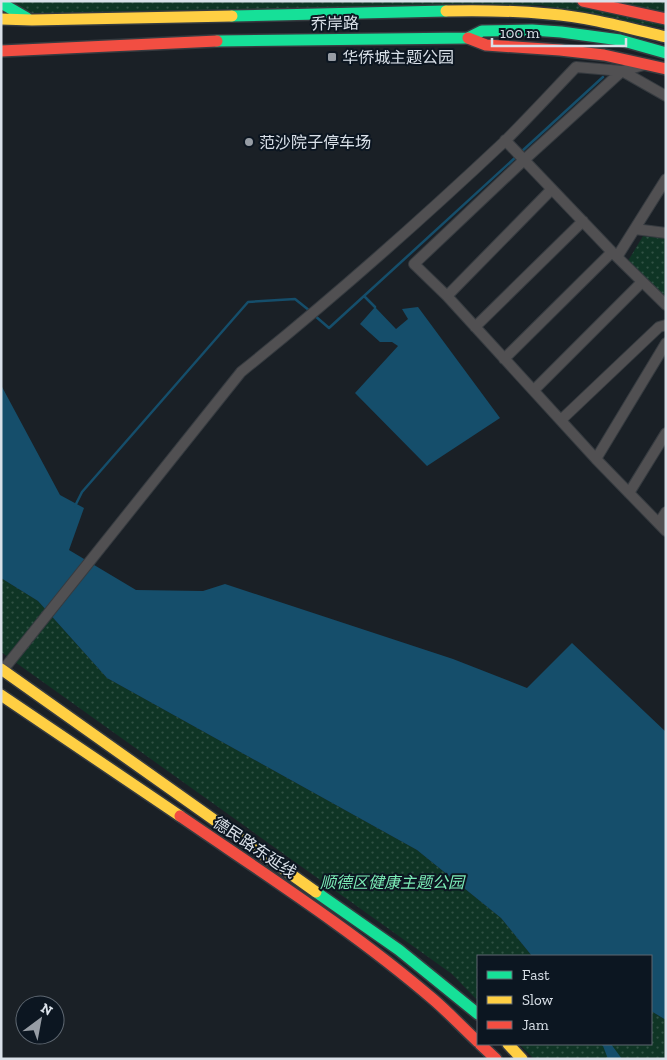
<svg xmlns="http://www.w3.org/2000/svg" width="667" height="1060" viewBox="0 0 667 1060" font-family="'Zilla Slab','Noto Sans SC',serif">
<style>
.park{fill:url(#park-dots)}
.water{fill:#154e6b}
.lines{fill:none;stroke-linecap:round;stroke-linejoin:round}
.stream{stroke:#154e6b;stroke-width:2.5}
.street-casing{stroke:#363b40;stroke-width:12}
.fast-casing{stroke:#363b40;stroke-width:14}
.slow-casing{stroke:#363b40;stroke-width:14}
.jam-casing{stroke:#363b40;stroke-width:14}
.street{stroke:#515052;stroke-width:10}
.fast{stroke:#16e098;stroke-width:11}
.slow{stroke:#ffcf43;stroke-width:11}
.jam{stroke:#f24e42;stroke-width:11}
.poi-dot{fill:#979da5;stroke:#0c1621;stroke-width:2}
.labels{text-anchor:middle;stroke-width:4;stroke-linejoin:round;paint-order:stroke}
.street-label{font-size:16px;fill:#dae1e9;stroke:#0c1621}
.poi-label{font-size:16px;fill:#dae1e9;stroke:#0c1621;text-anchor:start}
.park-label{font-size:16px;font-style:italic;fill:#7bebb6;stroke:#0c1621}
</style>
<defs>
<pattern id="park-dots" width="8" height="8" patternUnits="userSpaceOnUse" patternTransform="scale(1.25)"><rect width="8" height="8" fill="#0f3525"/><path d="M2 2h.1M6 6h.1" fill="none" stroke="#315245" stroke-width="1.8" stroke-linecap="round"/></pattern>
</defs>
<rect width="100%" height="100%" fill="#1a2026"/>
<!-- park -->
<path class="park" d="M 1,1 L 666,1 L 666,28 L 540,5 L 428,12 L 1,17 Z
M 643,236 L 666,238 L 666,298 L 628,261 Z
M 1,578 L 38,601 L 107,678 L 417,850 L 501,918 L 532,956 L 478,956 L 478,1001 L 452,974 L 1,652 Z
M 651,1011 L 666,1020 L 666,1059 L 534,1059 L 519,1044 L 651,1044 Z"/>
<!-- water -->
<path class="water" d="M 375,307 L 396,329 L 408,319 L 402,309 L 418,307 L 500,418 L 427,466 L 355,393 L 398,346 L 392,342 L 380,342 L 360,324 Z
M 1,385 L 60,495 L 84,508 L 69,550 L 136,590 L 203,591 L 225,584 L 453,659 L 527,688 L 572,643 L 666,732 L 666,1020 L 651,1011 L 651,956 L 532,956 L 501,918 L 417,850 L 107,678 L 38,601 L 1,578 Z
M 600,1044 L 611,1044 L 622,1059 L 608,1059 L 603,1046 Z"/>
<g class="lines">
<!-- stream -->
<path class="stream" d="M 521,152 L 603,77
M 364,296 L 375,307
M 314,315 L 329,328 L 517,156
M 75,506 L 82,492 L 248,302 L 295,299 L 310,311"/>
<defs>
<path id="street" d="M 666,96 L 622,71 L 524,160 L 414,264 L 447,296 L 596,459 L 666,343
M 505,140 L 612,252 L 666,305
M 635,229 L 666,233
M 617,257 L 666,179
M 447,296 L 552,189
M 475,327 L 583,221
M 504,359 L 612,252
M 534,390 L 642,282
M 561,420 L 659,327 L 666,325
M 596,459 L 666,531
M 629,493 L 666,433
M 659,523 L 666,512
M 3,670 L 241,372 C 332,299 420,221 505,141 C 529,117 553,91 576,67 L 622,71 L 644,65"/>
<path id="fast" d="M 1,3 L 27,18
M 232,16 L 446,11
M 217,41 L 468,38 L 482,31 L 532,30 L 561,32 L 620,40 L 666,53
M 316,892 L 399,950 L 478,1014"/>
<path id="slow" d="M 446,11 C 481,10 515,11 549,14 C 589,17 628,28 666,37
M 1,19 L 32,20 L 232,16
M 1,669 L 316,892
M 1,695 L 180,816
M 508,1044 L 522,1059"/>
<path id="jam" d="M 583,1 L 666,19
M 468,38 L 486,45 L 560,50 L 604,55 L 666,69
M 1,51 L 217,41
M 180,816 C 266,875 355,932 434,1000 C 449,1013 463,1028 478,1042
M 480,1044 L 496,1059"/>
</defs>
<!-- street casing -->
<use href="#street" class="street-casing"/>
<!-- fast casing -->
<use href="#fast" class="fast-casing"/>
<!-- slow casing -->
<use href="#slow" class="slow-casing"/>
<!-- jam casing -->
<use href="#jam" class="jam-casing"/>
<!-- street -->
<use href="#street" class="street"/>
<!-- fast -->
<use href="#fast" class="fast"/>
<!-- slow -->
<use href="#slow" class="slow"/>
<!-- jam -->
<use href="#jam" class="jam"/>
</g>
<!-- markers -->
<g class="poi-dot">
<rect x="327" y="52" width="10" height="10" rx="2.5"/>
<circle cx="249" cy="142" r="5"/>
</g>
<g class="labels">
<!-- street labels -->
<g class="street-label">
<text transform="translate(335 23) rotate(-1)" y="6">乔岸路</text>
<text transform="translate(255 847) rotate(34)" y="6">德民路东延线</text>
</g>
<!-- poi labels -->
<g class="poi-label">
<text x="342" y="63">华侨城主题公园</text>
<text x="259" y="148">范沙院子停车场</text>
</g>
<!-- park labels -->
<g class="park-label">
<text x="392" y="888">顺德区健康主题公园</text>
</g>
</g>
<!-- border -->
<rect width="667" height="1060" fill="none" stroke="#dae1e9" stroke-width="5"/>
<!-- legend -->
<rect x="477" y="955" width="175" height="90" fill="#0c1621" stroke="#5e6771"/>
<rect x="487" y="971" width="25" height="8" fill="#16e098" stroke="#5e6771"/>
<text x="522" y="980" font-size="15" fill="#dae1e9">Fast</text>
<rect x="487" y="996" width="25" height="8" fill="#ffcf43" stroke="#5e6771"/>
<text x="522" y="1005" font-size="15" fill="#dae1e9">Slow</text>
<rect x="487" y="1021" width="25" height="8" fill="#f24e42" stroke="#5e6771"/>
<text x="522" y="1030" font-size="15" fill="#dae1e9">Jam</text>
<!-- north arrow -->
<g transform="translate(40 1020) rotate(32)"><circle r="24" fill="#0c1621" stroke="#5e6771"/>
<path d="M0-4L9 19L0 12L-9 19Z" fill="#979da5"/>
<text y="-8" font-size="14" font-weight="bold" text-anchor="middle" fill="#dae1e9">N</text>
</g>
<!-- scale -->
<path d="M492 38v8h134v-8" fill="none" stroke="#dae1e9" stroke-width="2.5"/>
<text x="500" y="38" font-size="15" fill="#dae1e9" stroke="#0c1621" stroke-width="4" paint-order="stroke">100 m</text>
</svg>
